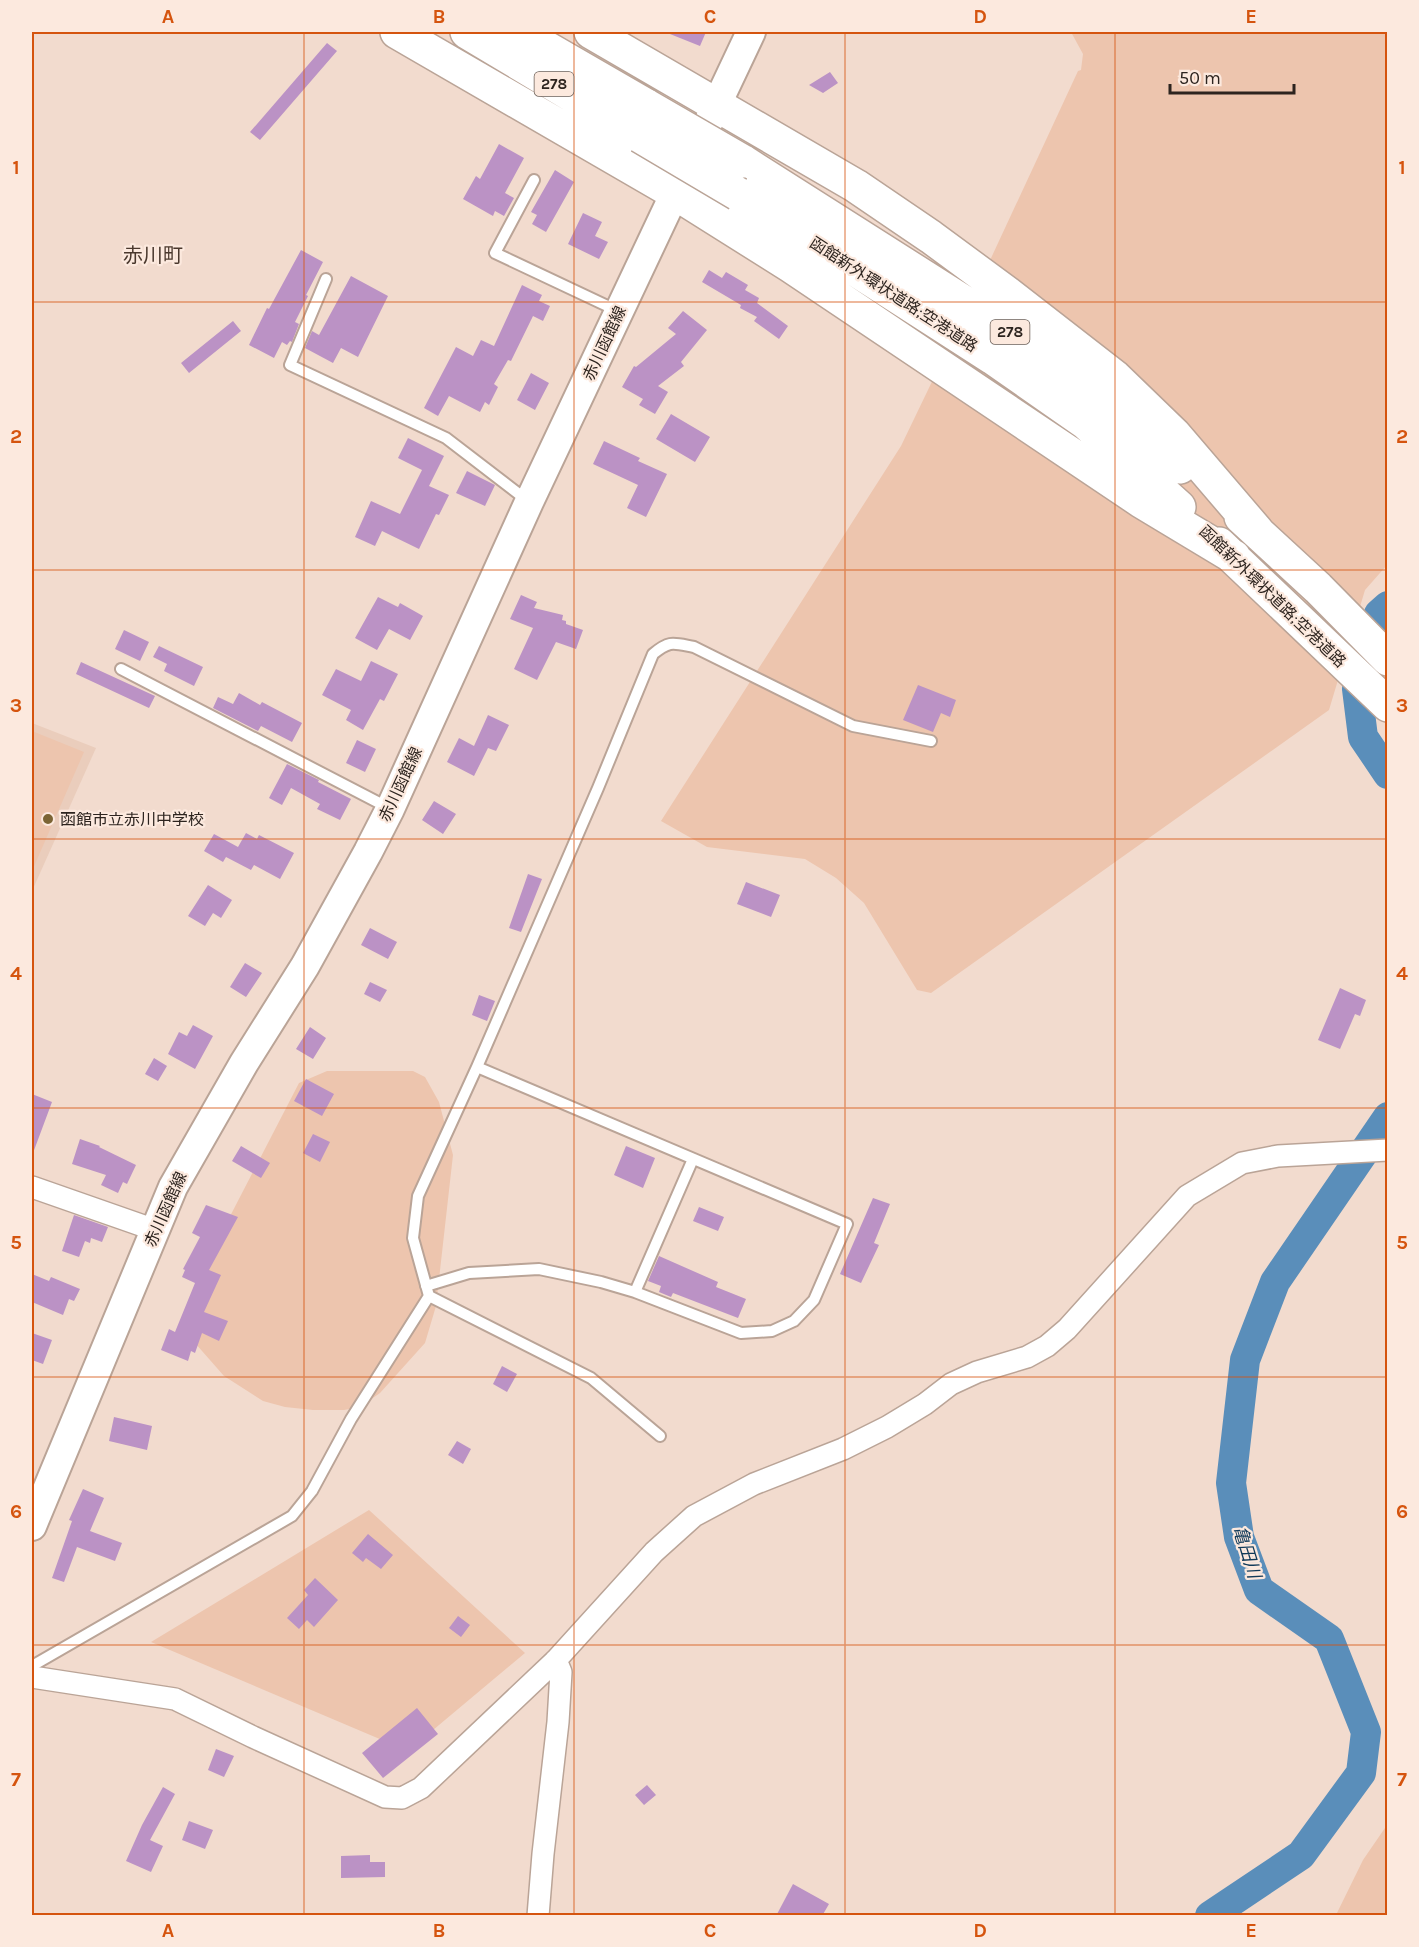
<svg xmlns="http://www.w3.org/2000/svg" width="1419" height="1947" viewBox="0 0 1419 1947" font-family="Karla,'Noto Sans JP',sans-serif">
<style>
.built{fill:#eacdbc}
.green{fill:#edc5ae}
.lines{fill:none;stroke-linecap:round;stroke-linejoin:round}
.river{stroke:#5a8eba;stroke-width:30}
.building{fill:#bb92c5}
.service-casing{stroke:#baa497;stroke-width:14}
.minor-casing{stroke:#baa497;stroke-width:24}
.secondary-casing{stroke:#baa497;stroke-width:32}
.motorway-casing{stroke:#baa497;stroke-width:36}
.service{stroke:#fff;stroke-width:10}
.minor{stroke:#fff;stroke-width:21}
.secondary{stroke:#fff;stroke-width:28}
.motorway{stroke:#fff;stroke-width:33}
.motorway-bridge-casing{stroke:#baa497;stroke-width:36;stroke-linecap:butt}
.motorway-bridge{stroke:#fff;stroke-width:33}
.grid{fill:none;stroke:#d5540e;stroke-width:1.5;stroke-opacity:0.55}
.poi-dot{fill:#7c6434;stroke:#fce9de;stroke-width:2}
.labels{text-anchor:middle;stroke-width:4.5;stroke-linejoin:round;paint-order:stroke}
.shield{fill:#fce9de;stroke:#6b5f58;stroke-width:1.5}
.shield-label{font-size:15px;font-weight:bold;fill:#2d241f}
.street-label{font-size:16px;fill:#2d241f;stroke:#fce9de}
.poi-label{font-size:16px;fill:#2d241f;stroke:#fce9de;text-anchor:start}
.water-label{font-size:18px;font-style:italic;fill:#123b5a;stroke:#fce9de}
.quarter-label{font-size:20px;fill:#4a382d;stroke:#fce9de}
.neatline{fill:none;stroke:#d5540e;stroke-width:2}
.grid-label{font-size:20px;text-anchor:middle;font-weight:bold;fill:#d5540e}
</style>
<rect width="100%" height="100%" fill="#f2dbce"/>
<!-- built -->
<path class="built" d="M 32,723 L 96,748 L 32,891 Z"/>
<!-- green -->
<path class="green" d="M 1071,32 L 1387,32 L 1387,565 L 1365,590 L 1329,710 L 931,993 L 917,990 L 864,903 L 836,878 L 805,859 L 707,847 L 661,821 L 901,446 L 979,284 L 1078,71 L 1081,70 L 1083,54 Z
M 32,731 L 84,752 L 32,871 Z
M 327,1071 L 413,1071 L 425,1077 L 439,1102 L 453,1155 L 436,1306 L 425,1343 L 380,1393 L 360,1407 L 344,1410 L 313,1410 L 285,1407 L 263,1401 L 224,1376 L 195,1343 L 195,1284 L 299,1083 Z
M 369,1510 L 525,1653 L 408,1751 L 151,1642 Z
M 1387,1825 L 1387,1915 L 1336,1915 L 1363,1860 Z"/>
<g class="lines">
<!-- river -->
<path class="river" d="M 1388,606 L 1379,614 L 1364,649 L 1357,689 L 1363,737 L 1388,774
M 1210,1916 L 1301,1855 L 1361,1773 L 1366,1732 L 1329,1639 L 1259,1590 L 1239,1537 L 1231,1483 L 1245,1360 L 1275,1282 L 1388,1117"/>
</g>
<!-- building -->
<path class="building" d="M 665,32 L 706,32 L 700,46 Z
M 327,43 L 337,51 L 260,140 L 250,132 Z
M 830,72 L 838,83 L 823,93 L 809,85 Z
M 499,144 L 524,158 L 505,193 L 514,198 L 504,216 L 495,211 L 493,216 L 463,199 L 476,176 L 480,179 Z
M 555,170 L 574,182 L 546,232 L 532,224 L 537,215 L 531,212 Z
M 583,213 L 602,222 L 595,236 L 608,242 L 599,259 L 568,244 Z
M 301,250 L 323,262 L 306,295 L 308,296 L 295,322 L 299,324 L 292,342 L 290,341 L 287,345 L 282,342 L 274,358 L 249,345 L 267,308 L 269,309 Z
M 709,270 L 722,278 L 726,272 L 748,285 L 745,290 L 759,298 L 757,303 L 788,326 L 779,339 L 754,321 L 757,317 L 740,308 L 741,305 L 702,282 Z
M 351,276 L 388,296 L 358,357 L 341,348 L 333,363 L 305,348 L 312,331 L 319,335 Z
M 522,285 L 542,295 L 539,301 L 550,306 L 543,321 L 533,316 L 511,361 L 508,360 L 494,384 L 498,387 L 489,405 L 485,402 L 480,412 L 449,396 L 438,416 L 424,408 L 456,347 L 473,356 L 481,340 L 494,346 Z
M 683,311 L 707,330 L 681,362 L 684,366 L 658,386 L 668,392 L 655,414 L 639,405 L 643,399 L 622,387 L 634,366 L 636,367 L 676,334 L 668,328 Z
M 233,321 L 241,331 L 189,373 L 181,363 Z
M 531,373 L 549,383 L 535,410 L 517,400 Z
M 671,414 L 710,437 L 695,462 L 656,439 Z
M 408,438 L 444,456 L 429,486 L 449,495 L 439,515 L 436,514 L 419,549 L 382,531 L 375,546 L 355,537 L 371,501 L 400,514 L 422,470 L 398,458 Z
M 604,441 L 640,458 L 638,461 L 667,474 L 646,517 L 627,508 L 638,485 L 593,464 Z
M 467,471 L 495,485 L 485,506 L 456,493 Z
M 521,595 L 537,602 L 534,608 L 563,615 L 562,620 L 566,621 L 566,624 L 583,630 L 576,649 L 556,642 L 537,680 L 514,669 L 533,628 L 510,619 Z
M 378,597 L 398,607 L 400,603 L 423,616 L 410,640 L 389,629 L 377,650 L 355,638 Z
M 124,630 L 149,642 L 140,661 L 115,649 Z
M 159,646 L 203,667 L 194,686 L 164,671 L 167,664 L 153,657 Z
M 371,661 L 398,674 L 384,701 L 380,699 L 363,730 L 346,720 L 351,710 L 322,695 L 336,669 L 361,681 Z
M 81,662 L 155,696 L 149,708 L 76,674 Z
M 918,685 L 956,700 L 950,717 L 941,713 L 933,732 L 903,720 Z
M 239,693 L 260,705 L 262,702 L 302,723 L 292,742 L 261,726 L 258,731 L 213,708 L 218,697 L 233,704 Z
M 488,715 L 509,725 L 496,751 L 488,748 L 474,776 L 447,762 L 459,738 L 474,746 Z
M 357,740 L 376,749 L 365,772 L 346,763 Z
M 287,764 L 319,780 L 318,782 L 351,799 L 340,820 L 317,809 L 320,804 L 291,788 L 282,805 L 269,798 Z
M 434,801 L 456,814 L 443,834 L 422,820 Z
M 246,833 L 257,839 L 259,835 L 294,853 L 280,879 L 254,865 L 251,870 L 226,857 L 223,862 L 204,851 L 214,834 L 238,847 Z
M 528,874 L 542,879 L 521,932 L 509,928 Z
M 746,882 L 780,895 L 771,917 L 737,904 Z
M 208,885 L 232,900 L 221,918 L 213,913 L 205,926 L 188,916 Z
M 370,928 L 397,942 L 388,959 L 361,945 Z
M 245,963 L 262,973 L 246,997 L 230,987 Z
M 370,982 L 387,990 L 380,1002 L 364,994 Z
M 1340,988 L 1366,1000 L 1360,1016 L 1355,1014 L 1340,1049 L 1318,1040 Z
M 479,995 L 495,1001 L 487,1021 L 472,1015 Z
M 193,1025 L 213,1036 L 195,1069 L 168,1054 L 179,1032 L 187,1036 Z
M 310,1027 L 326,1038 L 313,1059 L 296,1049 Z
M 154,1058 L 167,1066 L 158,1081 L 145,1074 Z
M 306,1079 L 334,1094 L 322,1116 L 294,1101 Z
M 32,1094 L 52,1102 L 33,1153 L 32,1152 Z
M 313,1134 L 330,1142 L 320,1162 L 303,1153 Z
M 80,1139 L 100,1146 L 99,1147 L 136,1165 L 127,1184 L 123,1182 L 118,1193 L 101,1185 L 106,1175 L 72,1164 Z
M 241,1146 L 270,1163 L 261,1178 L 232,1161 Z
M 626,1146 L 655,1158 L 643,1188 L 614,1175 Z
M 873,1198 L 890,1204 L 874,1243 L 879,1245 L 861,1283 L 840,1274 Z
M 206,1205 L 238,1217 L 209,1270 L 221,1275 L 204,1312 L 228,1321 L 219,1341 L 202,1333 L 195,1353 L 191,1351 L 188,1361 L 161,1350 L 169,1329 L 175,1332 L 195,1283 L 182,1277 L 185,1270 L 183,1269 L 200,1237 L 192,1233 Z
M 699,1207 L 724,1217 L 718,1231 L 693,1221 Z
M 74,1215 L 108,1227 L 102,1242 L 91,1238 L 90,1243 L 85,1241 L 79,1257 L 62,1251 Z
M 659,1256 L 718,1282 L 716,1287 L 746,1299 L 738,1318 L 673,1293 L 671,1297 L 659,1292 L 661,1286 L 648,1281 Z
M 32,1274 L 49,1281 L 51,1277 L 80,1289 L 74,1301 L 69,1299 L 63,1315 L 32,1302 Z
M 32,1333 L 52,1340 L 43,1364 L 32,1360 Z
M 502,1366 L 517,1374 L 507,1392 L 493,1384 Z
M 114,1417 L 152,1426 L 147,1450 L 109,1441 Z
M 457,1441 L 471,1449 L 463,1464 L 448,1455 Z
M 83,1489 L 104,1498 L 90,1531 L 122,1543 L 115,1561 L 77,1547 L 64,1582 L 52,1578 L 72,1521 L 69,1520 Z
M 368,1534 L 393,1555 L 381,1569 L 366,1558 L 363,1562 L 352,1553 Z
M 315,1578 L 338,1600 L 314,1627 L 307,1620 L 299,1629 L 287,1618 L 308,1595 L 304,1590 Z
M 458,1616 L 470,1625 L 461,1637 L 449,1628 Z
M 417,1708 L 438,1734 L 383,1778 L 362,1753 Z
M 216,1749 L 234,1756 L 224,1777 L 208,1770 Z
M 647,1785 L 656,1795 L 644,1805 L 635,1795 Z
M 163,1787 L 175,1794 L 150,1840 L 163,1846 L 151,1872 L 126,1861 L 142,1825 Z
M 189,1821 L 213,1830 L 205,1849 L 182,1840 Z
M 370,1855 L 370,1862 L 385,1862 L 385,1877 L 341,1878 L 341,1856 Z
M 793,1884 L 829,1904 L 822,1916 L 776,1916 Z"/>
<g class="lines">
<defs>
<path id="service" d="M 534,180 L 495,253 L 618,311
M 326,279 L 290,365 L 446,438 L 528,501
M 121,669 L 389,808
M 426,1286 L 469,1273 L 539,1269 L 601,1282 L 635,1292 L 741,1333 L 772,1331 L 794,1321 L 814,1300 L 847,1224 L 477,1067
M 635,1292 L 693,1159
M 429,1296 L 413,1238 L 418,1196 L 477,1067 L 598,788 L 653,654 C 670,640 673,643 694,647 L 853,726 L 931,741
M 32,1666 L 292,1516 L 312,1491 L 351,1419 L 429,1296 L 591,1378 L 660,1436"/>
<path id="minor" d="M 32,1187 L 155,1230
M 32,1677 L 175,1699 L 253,1737 L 385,1797 L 402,1798 L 421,1788 L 556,1660 L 654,1552 L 694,1516 L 754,1484 L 843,1449 L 887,1427 L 925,1404 L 951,1384 L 977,1372 L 1027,1357 L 1047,1346 L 1067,1329 L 1187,1196 L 1242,1163 L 1278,1156 L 1388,1150
M 538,1916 L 543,1854 L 558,1722 L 561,1672 L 556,1660"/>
<path id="secondary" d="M 32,1526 L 173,1187 L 244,1063 L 305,966 L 368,852 L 390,809 L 529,502 L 751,32"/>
<path id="motorway" d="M 397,32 L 675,193 L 791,266 L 1141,501 L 1234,557
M 467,32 L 640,136
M 519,32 L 647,106
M 591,32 L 856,186 L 931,237 L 1007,293 L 1115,377 L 1174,434 L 1257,531
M 742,161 L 1003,327 L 1081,385 L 1180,467
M 738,194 L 993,358 L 1086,423 L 1179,507
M 1241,517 L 1318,588 L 1388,659
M 1219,544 L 1388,705"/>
</defs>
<!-- service casing -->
<use href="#service" class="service-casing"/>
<!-- minor casing -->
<use href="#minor" class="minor-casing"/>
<!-- secondary casing -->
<use href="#secondary" class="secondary-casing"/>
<!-- motorway casing -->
<use href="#motorway" class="motorway-casing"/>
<!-- service -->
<use href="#service" class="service"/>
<!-- minor -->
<use href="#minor" class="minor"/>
<!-- secondary -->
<use href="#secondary" class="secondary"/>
<!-- motorway -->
<use href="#motorway" class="motorway"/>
<defs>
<path id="motorway-bridge" d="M 647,106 L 742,161
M 640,136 L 738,194"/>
</defs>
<!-- motorway-bridge casing -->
<use href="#motorway-bridge" class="motorway-bridge-casing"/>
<!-- motorway-bridge -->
<use href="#motorway-bridge" class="motorway-bridge"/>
</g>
<!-- grid -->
<path class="grid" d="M 304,32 L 304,1916M 574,32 L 574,1916M 845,32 L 845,1916M 1115,32 L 1115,1916M 32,302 L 1388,302M 32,570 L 1388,570M 32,839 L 1388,839M 32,1108 L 1388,1108M 32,1377 L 1388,1377M 32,1645 L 1388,1645"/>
<!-- markers -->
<circle class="poi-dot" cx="48" cy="819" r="6"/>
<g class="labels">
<!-- shield labels -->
<g class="shield">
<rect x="534.5" y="72" width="39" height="24" rx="4.5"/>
<rect x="990.5" y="320" width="39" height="24" rx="4.5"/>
</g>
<g class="shield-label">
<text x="554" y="89">278</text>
<text x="1010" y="337">278</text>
</g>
<!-- street labels -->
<g class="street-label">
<text transform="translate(894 294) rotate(33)" y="6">函館新外環状道路;空港道路</text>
<text transform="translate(604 343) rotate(-65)" y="6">赤川函館線</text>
<text transform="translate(1273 596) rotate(44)" y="6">函館新外環状道路;空港道路</text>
<text transform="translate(400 784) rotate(-65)" y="6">赤川函館線</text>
<text transform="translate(165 1209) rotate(-66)" y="6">赤川函館線</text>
</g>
<!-- poi labels -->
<g class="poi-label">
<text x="60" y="825">函館市立赤川中学校</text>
</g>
<!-- water labels -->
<g class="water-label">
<text transform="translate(1247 1552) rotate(73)" y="6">亀田川</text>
</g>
<!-- quarter labels -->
<g class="quarter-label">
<text x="153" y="262">赤川町</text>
</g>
</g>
<!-- border -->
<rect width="1419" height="1947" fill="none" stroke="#fce9de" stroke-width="66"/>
<!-- scale -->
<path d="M1170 84v9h124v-9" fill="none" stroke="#2d241f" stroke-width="3"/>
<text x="1179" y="84" font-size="18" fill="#2d241f" stroke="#fce9de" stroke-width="4.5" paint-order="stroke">50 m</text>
<rect x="33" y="33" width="1353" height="1881" class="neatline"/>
<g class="grid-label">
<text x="168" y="23">A</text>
<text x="439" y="23">B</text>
<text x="710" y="23">C</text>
<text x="980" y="23">D</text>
<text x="1251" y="23">E</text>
<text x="16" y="174">1</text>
<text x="1402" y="174">1</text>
<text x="16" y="443">2</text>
<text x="1402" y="443">2</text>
<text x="16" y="712">3</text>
<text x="1402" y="712">3</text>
<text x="16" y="980">4</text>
<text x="1402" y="980">4</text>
<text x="16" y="1249">5</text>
<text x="1402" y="1249">5</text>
<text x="16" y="1518">6</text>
<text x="1402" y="1518">6</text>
<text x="16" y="1786">7</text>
<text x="1402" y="1786">7</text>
<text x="168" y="1937">A</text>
<text x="439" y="1937">B</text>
<text x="710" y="1937">C</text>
<text x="980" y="1937">D</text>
<text x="1251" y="1937">E</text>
</g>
</svg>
